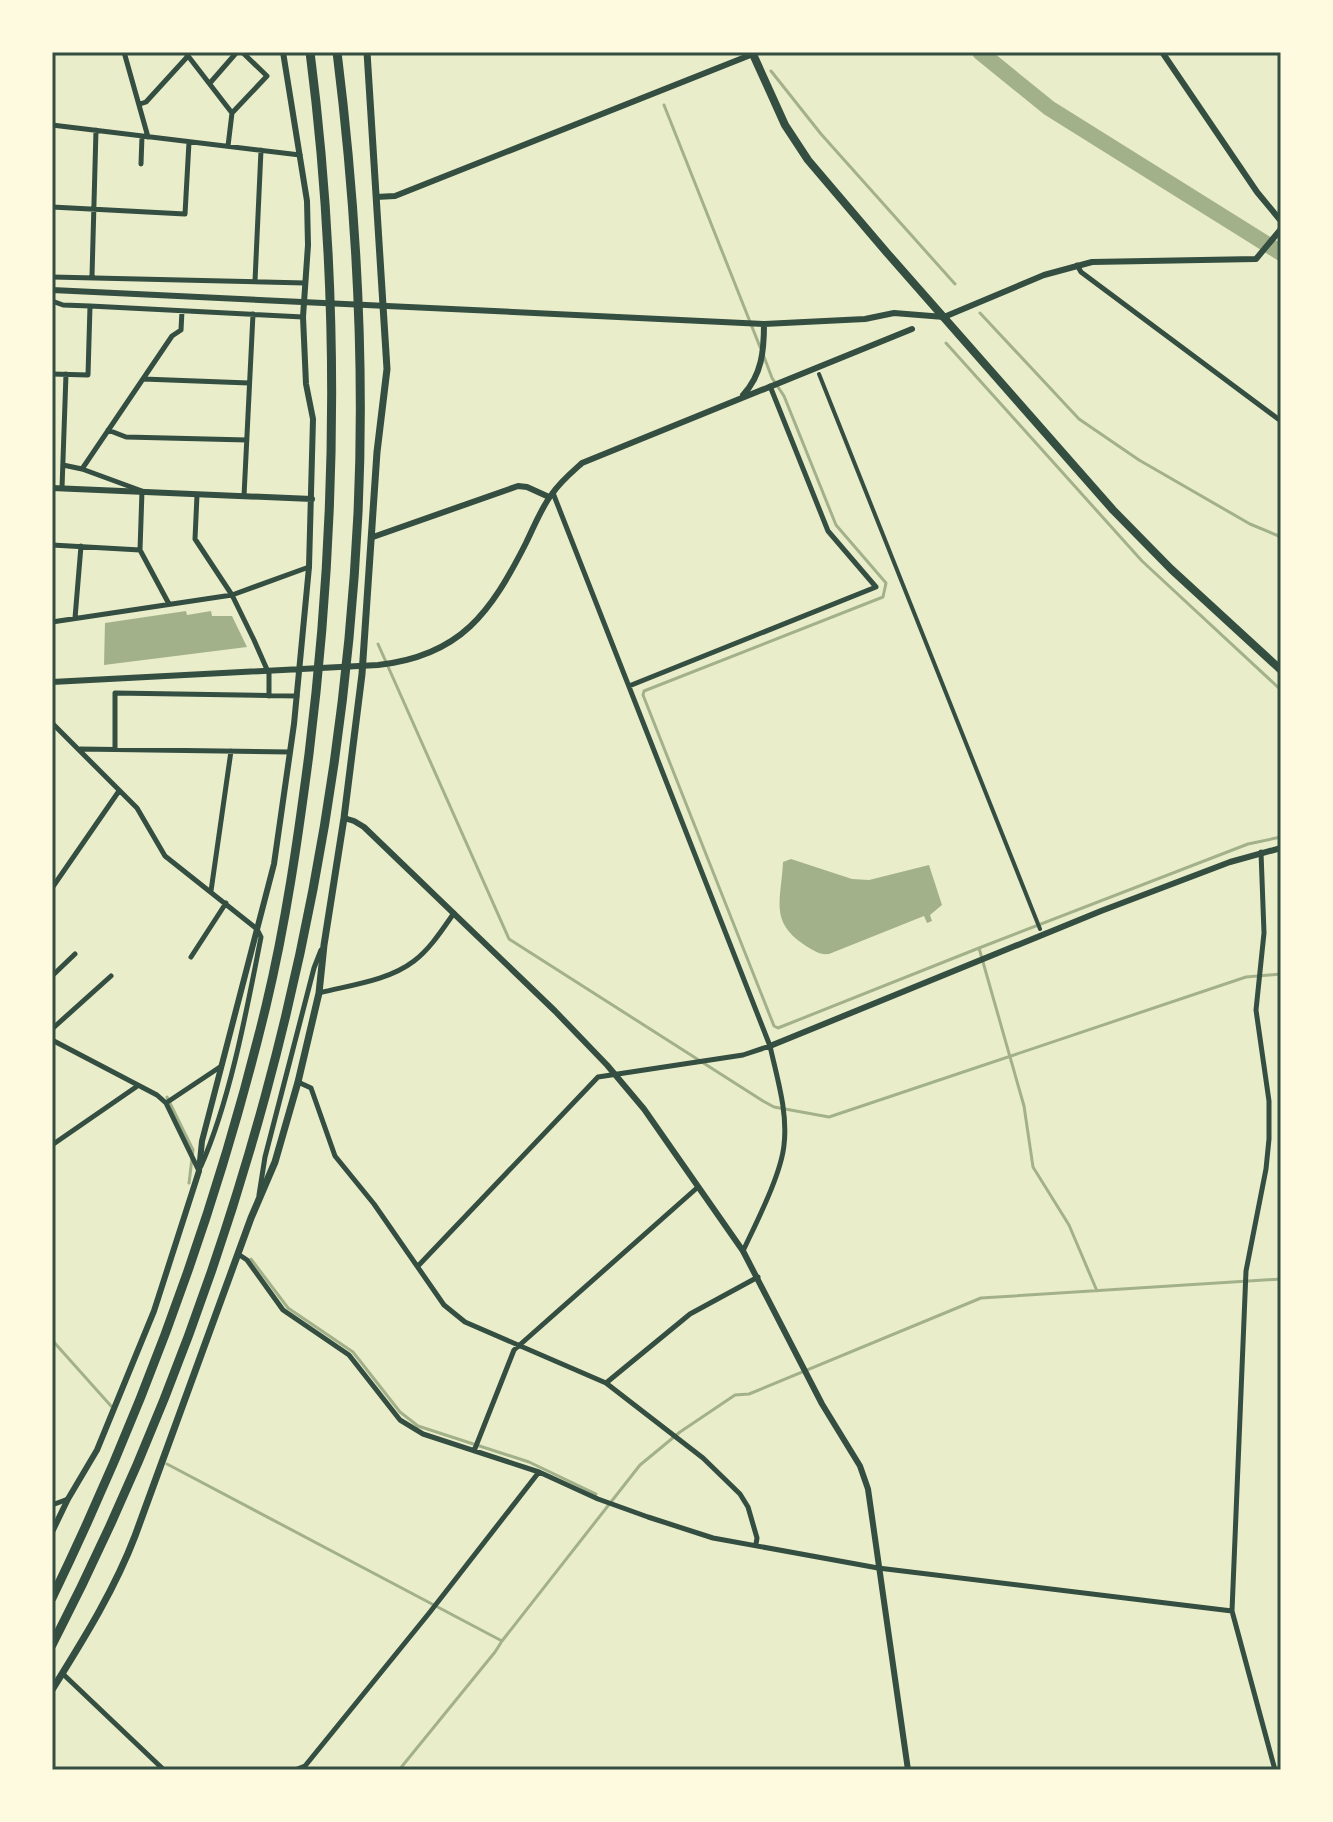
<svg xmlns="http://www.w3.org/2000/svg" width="1333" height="1822" viewBox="0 0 1333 1822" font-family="Cabin,sans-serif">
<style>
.water{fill:#a3b18a}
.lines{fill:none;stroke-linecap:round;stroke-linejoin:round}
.stream{stroke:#a3b18a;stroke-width:3}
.river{stroke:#a3b18a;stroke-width:16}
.pedestrian{stroke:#344e41;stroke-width:4}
.minor{stroke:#344e41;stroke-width:5}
.tertiary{stroke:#344e41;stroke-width:6}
.secondary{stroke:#344e41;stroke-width:7}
.primary{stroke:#344e41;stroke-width:8}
.motorway{stroke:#344e41;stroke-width:9}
.neatline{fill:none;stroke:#344e41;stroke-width:3}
</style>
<rect width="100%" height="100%" fill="#e9edc9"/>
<!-- water -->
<path class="water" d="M 186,611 L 187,615 L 211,611 L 212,616 L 232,616 L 247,647 L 104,665 L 105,623 Z
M 791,859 L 852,879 L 869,880 L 929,865 L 942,905 L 930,915 L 932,921 L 927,923 L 924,916 L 829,954 C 819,955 815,951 806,946 C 769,922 781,902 783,862 Z"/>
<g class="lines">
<!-- stream -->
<path class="stream" d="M 771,71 L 821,134 L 955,284
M 664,105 L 760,347
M 980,313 L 1079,419 L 1139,460 L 1250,524 L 1281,537
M 946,343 L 1142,561 L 1281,690
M 763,354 L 772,378 L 784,396 L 836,525 L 886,583 L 883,597 L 644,691 L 643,695 L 774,1026 L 778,1028 L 979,948 L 1024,1106 L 1033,1167 L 1069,1225 L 1097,1291
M 378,644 L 509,939 L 763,1101 L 774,1107 L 829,1117 L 1246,977 L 1281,974
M 979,948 L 1248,844 L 1281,837
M 167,1097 L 193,1150 L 189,1183
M 251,1259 L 288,1308 L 353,1352 L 400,1412 L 418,1426 L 529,1462 L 596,1494
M 52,1340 L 111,1406
M 167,1464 L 502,1641 L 640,1465 L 680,1432 L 735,1395 L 749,1394 L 981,1298 L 1281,1279
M 399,1770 L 495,1652 L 502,1641"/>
<!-- river -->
<path class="river" d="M 980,52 L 1049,108 L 1281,253"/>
<!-- pedestrian -->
<path class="pedestrian" d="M 819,374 L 1040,929"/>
<!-- minor -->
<path class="minor" d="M 124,52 L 148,137
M 185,52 L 232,113 L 228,146
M 210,83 L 237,52
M 140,104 L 146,102 L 188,56
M 232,113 L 267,76 L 242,52
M 52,125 L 300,155
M 141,164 L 142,136
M 52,207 L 185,214 L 189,142
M 1077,265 L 1081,272 L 1281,421
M 92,276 L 96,130
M 52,277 L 305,283
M 255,281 L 261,150
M 52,301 L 63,305 L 90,306 L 303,317
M 52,374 L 88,375 L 90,306
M 143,379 L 249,383
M 108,430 L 126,437 L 247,440
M 63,465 L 82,469 L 142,491 L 140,550 L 169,604
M 82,469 L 172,336 L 181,330 L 182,311
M 62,488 L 66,374
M 553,493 L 770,1046 C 777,1078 788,1112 784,1145 C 781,1175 756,1223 743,1251
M 197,495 L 195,539 L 232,595 L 254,640 L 269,674 L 269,696
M 244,496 L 253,314
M 52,545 L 140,550
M 75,618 L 81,546
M 52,622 L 232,595 L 309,567
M 629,686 L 876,587 L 828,531 L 770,386
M 52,723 L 137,808 L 165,856 L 257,929 L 261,937 C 247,1009 230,1101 201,1166
M 80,749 L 290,752
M 115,749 L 115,693 L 297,696
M 1261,852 L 1264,933 L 1256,1010 L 1269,1101 L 1269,1139 L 1266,1169 L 1246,1271 L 1232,1611 L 1275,1770
M 52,888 L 119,791
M 211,891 L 231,751
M 52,921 L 52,924
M 191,957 L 226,903
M 52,976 L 75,954
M 319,993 C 350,985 388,981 414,961 C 430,949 442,930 454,913
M 52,1029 L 111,976
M 52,1040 L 157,1095 L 166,1103 L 199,1171
M 298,1082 L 311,1088 L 335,1156 L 374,1204 L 444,1305 L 465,1322 L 606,1383 L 703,1458 L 740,1494 L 748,1507 L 757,1538 L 756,1544
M 166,1103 L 220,1067
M 52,1145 L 136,1087
M 259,1195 L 265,1157 L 314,968 L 321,950
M 238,1254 L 247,1260 L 283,1310 L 349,1355 L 400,1420 L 423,1434 L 539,1472 L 598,1499 L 648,1517 L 713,1538 L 878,1568 L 1232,1611
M 418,1266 L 598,1077 L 743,1055 L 770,1046
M 606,1383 L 690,1314 L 758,1277
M 474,1451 L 514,1350 L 698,1187
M 52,1505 L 68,1499
M 63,1674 L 164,1770
M 295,1770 L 305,1766 L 430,1612 L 539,1472"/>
<!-- tertiary -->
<path class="tertiary" d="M 1162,52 L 1257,192 L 1281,221
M 376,197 L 395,196 L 753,54
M 52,290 L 764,324 L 865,319 L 894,313 L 944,317 L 1044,275 L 1092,262 L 1256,259 L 1281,229
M 743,395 C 762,375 764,350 764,324
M 52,488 L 312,499
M 373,537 L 518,486 L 527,487 L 549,497
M 52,682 L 378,665 C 461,656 491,612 526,543 C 534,527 541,508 552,494 C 560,482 572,472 582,463 L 912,329
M 344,818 L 354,821 L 364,827 L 555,1011 L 607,1065 L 644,1109 L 743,1251 L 822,1404 L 860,1466 L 868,1489 L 908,1770
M 770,1046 L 1101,911 L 1230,862 L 1281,848
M 52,1532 L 68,1499 L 97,1450 L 154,1311 L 199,1171 L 202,1141 L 274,864 L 294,724 L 309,567 L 313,419 L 306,384 L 303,317 L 308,245 L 307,201 L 283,52"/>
<!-- secondary -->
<path class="secondary" d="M 52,1690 C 83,1640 114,1591 135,1536 L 251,1218 L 275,1162 L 298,1082 L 319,993 L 324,945 L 344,818 L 362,674 L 377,452 L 387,369 L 367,52"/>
<!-- primary -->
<path class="primary" d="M 752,52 L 785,125 L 808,160 L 888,254 L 1113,510 L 1171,569 L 1281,670"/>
<!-- motorway -->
<path class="motorway" d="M 52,1598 C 145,1406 216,1213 266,1006 C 286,923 298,838 309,754 C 338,520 340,285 310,52
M 52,1645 C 232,1296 339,906 358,513 C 365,360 356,205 337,52"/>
</g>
<!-- border -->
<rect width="1333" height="1822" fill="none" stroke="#fefae0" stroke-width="108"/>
<rect x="54" y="54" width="1225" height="1714" class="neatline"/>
</svg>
